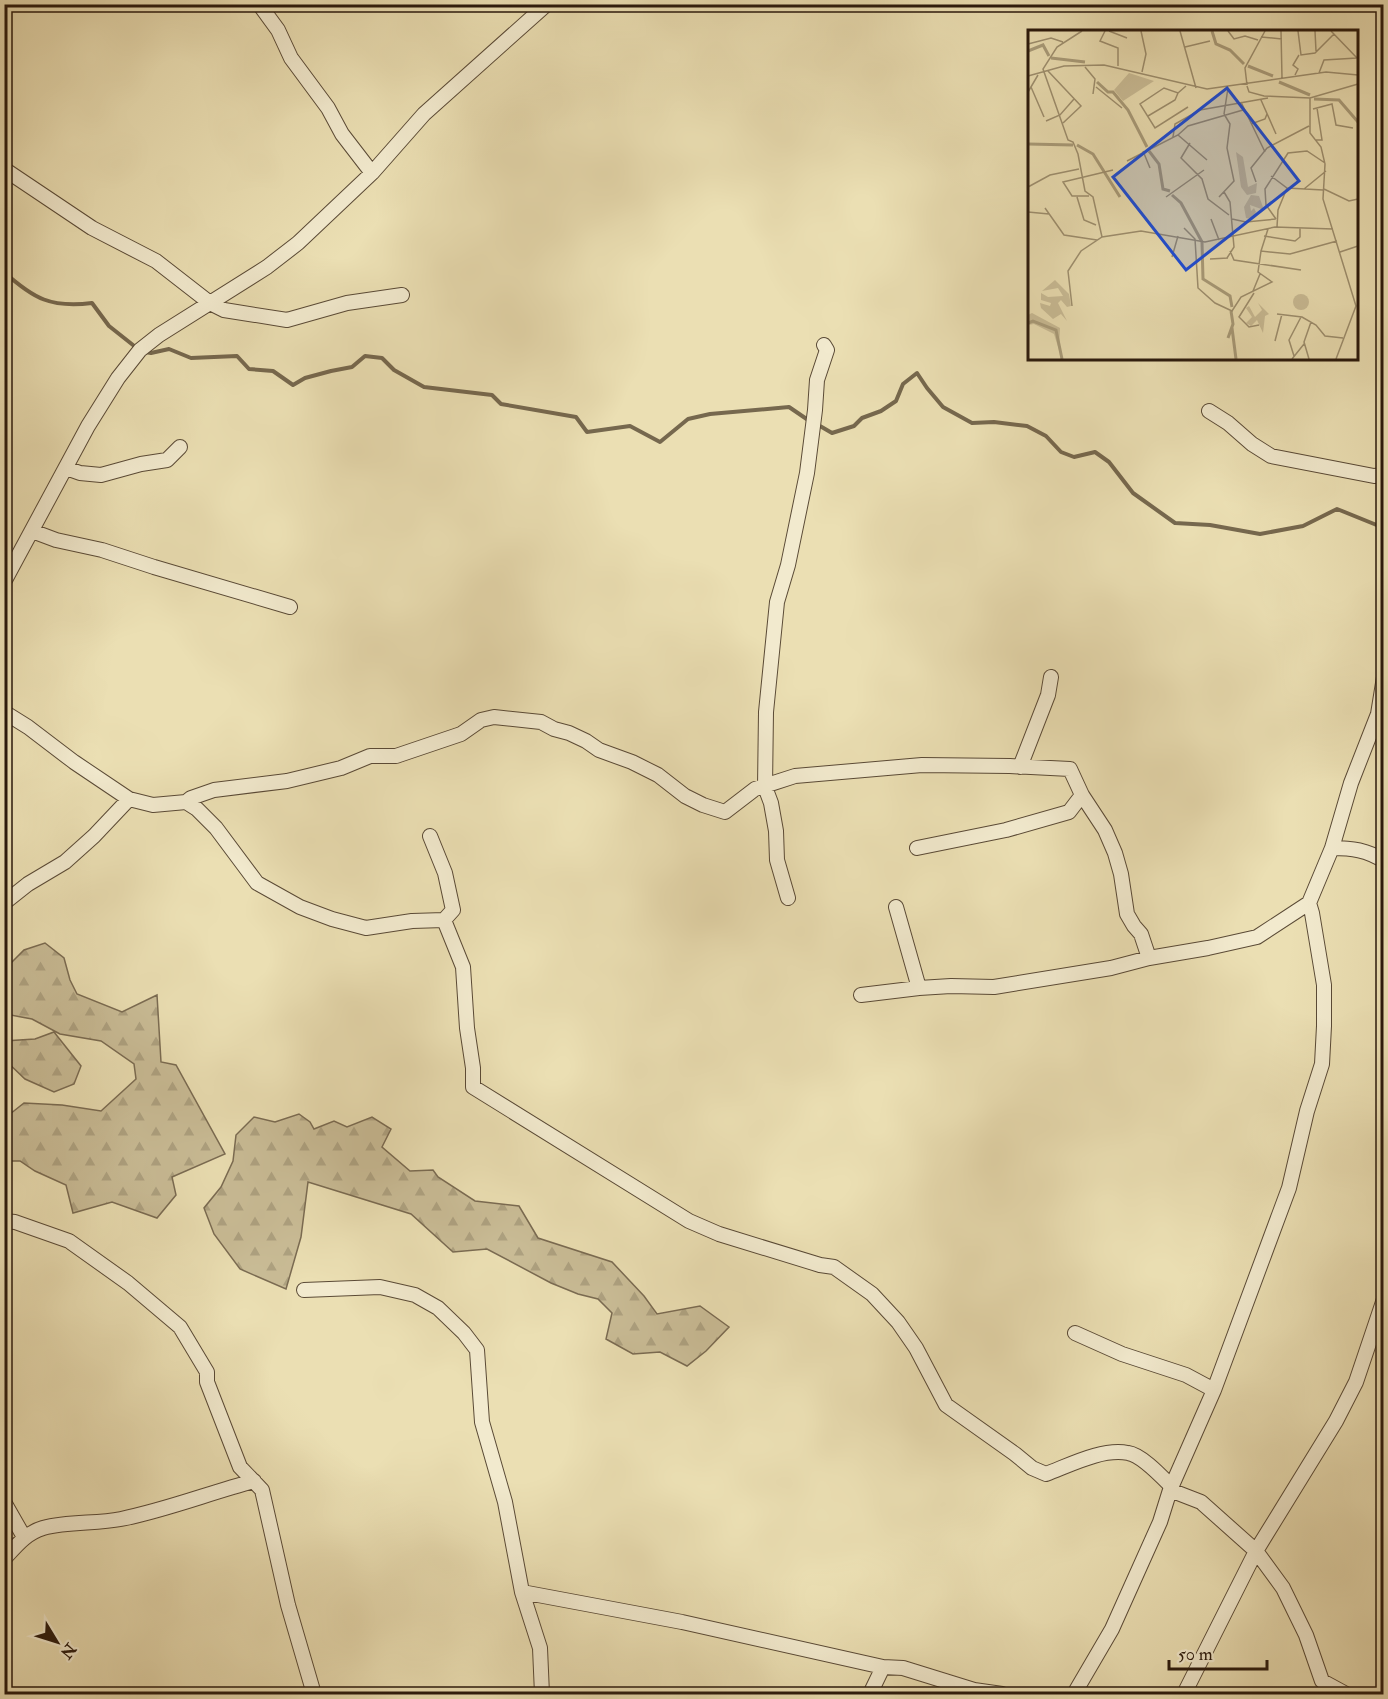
<svg xmlns="http://www.w3.org/2000/svg" width="1388" height="1699" viewBox="0 0 1388 1699" font-family="'IM FELL Double Pica',serif">
<style>
.forest{fill:url(#forest-firs);stroke:#7a6b52;stroke-width:1.5}
.lines{fill:none;stroke-linecap:round;stroke-linejoin:round}
.stream{stroke:#76684e;stroke-width:4}
.street-casing{stroke:#5a4a36;stroke-width:16}
.street{stroke:#f2eace;stroke-width:14}
.inset-river{fill:none;stroke:#a99c7a;stroke-width:3}
.inset-road{fill:none;stroke:#9e9070;stroke-width:1.5}
.view{fill:#1d4ed8;fill-opacity:0.15;stroke:#1d4ed8;stroke-width:3}
.inset-edge{fill:none;stroke:#2a190c;stroke-width:3}
</style>
<defs>
<pattern id="forest-firs" width="22" height="20" patternUnits="userSpaceOnUse" patternTransform="scale(1.5)"><rect width="22" height="20" fill="#cabd97"/><path d="M5 1l3.5 6h-7zM16 11l3.5 6h-7z" fill="#aea281"/></pattern>
</defs>
<rect width="100%" height="100%" fill="#ebdfb3"/>
<filter id="stains"><feTurbulence type="fractalNoise" baseFrequency=".00333" numOctaves="4"/><feColorMatrix values="0 0 0 0 .2 0 0 0 0 .09 0 0 0 0 .02 0 0 0 .5 -.17"/></filter>
<radialGradient id="worn" r=".72"><stop offset=".6" stop-color="#630" stop-opacity="0"/><stop offset="1" stop-color="#630" stop-opacity=".3"/></radialGradient>
<!-- forest -->
<path class="forest" d="M 45,943 L 64,958 L 70,980 L 77,994 L 122,1012 L 157,995 L 161,1062 L 176,1065 L 225,1154 L 172,1177 L 176,1195 L 157,1218 L 112,1202 L 73,1213 L 66,1185 L 35,1171 L 20,1161 L 5,1161 L 5,1118 L 24,1103 L 62,1105 L 101,1111 L 136,1079 L 134,1064 L 101,1041 L 60,1034 L 32,1019 L 5,1014 L 5,969 L 24,950 Z
M 54,1032 L 81,1066 L 74,1084 L 54,1092 L 25,1079 L 5,1060 L 4,1041 L 35,1039 Z
M 299,1114 L 310,1122 L 314,1129 L 334,1121 L 347,1127 L 372,1117 L 391,1129 L 382,1147 L 410,1171 L 433,1170 L 438,1177 L 475,1201 L 519,1206 L 538,1238 L 612,1262 L 644,1296 L 657,1314 L 700,1306 L 729,1327 L 706,1351 L 687,1366 L 660,1352 L 633,1354 L 606,1339 L 612,1313 L 598,1299 L 578,1294 L 551,1283 L 487,1249 L 453,1252 L 411,1214 L 308,1182 L 301,1237 L 286,1289 L 240,1269 L 214,1234 L 204,1208 L 221,1187 L 233,1161 L 236,1135 L 254,1117 L 275,1122 Z"/>
<g class="lines">
<!-- stream -->
<path class="stream" d="M 4,272 C 34,299 51,308 92,303 L 109,326 L 138,349
M 145,352 L 151,353 L 169,349 L 191,358 L 237,356 L 249,369 L 273,371 L 293,385 L 305,378 L 331,371 L 352,367 L 365,356 L 382,358 L 394,370 L 424,387 L 492,395 L 501,404 L 576,417 L 587,432 L 630,426 L 660,442 L 688,419 L 710,414 L 789,407 L 811,422
M 816,426 L 820,426 L 832,433 L 854,426 L 862,418 L 881,411 L 896,401 L 903,384 L 917,373 L 927,388 L 943,407 L 972,423 L 994,422 L 1027,426 L 1046,436 L 1061,452 L 1074,457 L 1095,452 L 1109,462 L 1133,493 L 1175,523 L 1210,525 L 1260,534 L 1303,526 L 1337,509 L 1384,528"/>
<defs>
<path id="street" d="M 259,4 L 278,30 L 291,58 L 328,108 L 342,134 L 372,173
M 4,169 L 92,228 L 156,261 L 210,303 L 224,310 L 287,320 L 347,303 L 402,295
M 1209,411 L 1228,423 L 1252,444 L 1271,456 L 1374,476 L 1384,475
M 66,468 L 80,473 L 101,475 L 141,464 L 167,460 L 180,447
M 32,531 L 56,540 L 102,550 L 154,567 L 290,607
M 4,582 L 88,426 L 118,378 L 140,350 L 159,335 L 267,267 L 298,243 L 372,173 L 424,114 L 547,4
M 4,712 L 28,727 L 74,762 L 129,799 L 153,805 L 186,802 L 197,809 L 216,828 L 257,883 L 300,907 L 332,919 L 366,928 L 412,921 L 444,920
M 1020,767 L 1048,695 L 1051,677
M 186,802 L 191,798 L 214,790 L 287,781 L 341,768 L 370,756 L 396,756 L 461,734 L 481,720 L 494,717 L 541,722 L 554,729 L 569,733 L 586,741 L 599,750 L 632,762 L 658,775 L 685,796 L 703,805 L 725,812 L 755,789 L 795,776 L 922,765 L 1010,766 L 1070,769 L 1082,795 L 1105,830 L 1115,853 L 1121,874 L 1127,914 L 1134,926 L 1141,934 L 1149,958
M 430,836 L 445,873 L 453,910 L 444,920
M 917,848 L 1006,830 L 1069,812 L 1082,795
M 1332,848 C 1352,848 1367,850 1384,861
M 788,898 L 777,860 L 776,831 L 771,803 L 765,787 L 766,712 L 777,602 L 788,565 L 807,473 L 815,410 L 817,380 L 827,350 L 824,345
M 4,903 L 28,884 L 65,862 L 94,836 L 129,799
M 896,907 L 919,988
M 444,920 L 463,967 L 467,1028 L 473,1068 L 473,1087 L 689,1221 L 719,1234 L 820,1265 L 834,1267 L 872,1294 L 898,1322 L 916,1348 L 946,1405 L 1015,1454 L 1032,1468 L 1046,1474 C 1070,1465 1102,1448 1128,1453 C 1142,1455 1162,1477 1172,1487
M 861,995 L 919,988 L 951,986 L 994,987 L 1111,968 L 1149,958 L 1208,948 L 1257,937 L 1309,903
M 4,1221 L 15,1222 L 69,1241 L 128,1283 L 180,1327 L 207,1372 L 207,1382 L 240,1467 L 262,1490 L 288,1605 L 314,1694
M 304,1290 L 380,1287 L 415,1295 L 438,1308 L 464,1333 L 477,1350 L 482,1422 L 505,1502 L 522,1592 L 540,1648 L 542,1694
M 1075,1333 L 1122,1354 L 1186,1375 L 1214,1390
M 1170,1490 L 1201,1502 L 1256,1551 L 1283,1588 L 1306,1635 L 1322,1681 L 1346,1694
M 4,1502 L 24,1537
M 4,1559 C 16,1546 26,1533 43,1528 C 69,1521 96,1524 121,1519 C 166,1510 209,1493 254,1481
M 522,1592 L 682,1622 L 883,1667 L 903,1668 L 974,1690 L 1002,1694
M 870,1694 L 883,1667
M 1074,1694 L 1112,1629 L 1160,1522 L 1170,1490 L 1214,1390 L 1289,1188 L 1307,1111 L 1322,1064 L 1324,1026 L 1324,985 L 1312,913 L 1309,903 L 1332,848 L 1351,783 L 1378,714 L 1384,677
M 1184,1694 L 1256,1551 L 1336,1421 L 1356,1382 L 1384,1299"/>
</defs>
<!-- street casing -->
<use href="#street" class="street-casing"/>
<!-- street -->
<use href="#street" class="street"/>
</g>
<!-- overview -->
<g transform="translate(1028 30)">
<rect width="330" height="330" fill="#ebdfb3"/>
<path d="M 208,122 L 215,127 L 220,157 L 229,153 L 228,163 L 219,165 L 213,157 ZM 223,165 L 231,166 L 236,180 L 222,175 L 223,181 L 226,178 L 228,182 L 223,189 L 218,188 L 216,177 ZM 27,250 L 41,264 L 43,276 L 39,277 L 33,270 L 30,273 L 39,291 L 33,284 L 25,289 L 13,278 L 12,273 L 22,276 L 23,273 L 13,270 L 13,263 L 20,267 L 35,266 L 30,258 L 14,261 ZM 230,273 L 241,284 L 237,286 L 235,303 L 229,290 L 223,296 L 218,293 L 224,287 L 218,278 L 221,276 L 227,287 L 234,280 ZM 4,283 L 32,298 L 31,320 L 26,304 L 6,294 L 0,295 L 0,285 Z" fill="#cabd97"/>
<path d="M 101,43 L 126,51 L 95,71 L 86,60 Z" fill="#cabd97"/>
<path d="M265 272a8 8 0 1 1 16 0a8 8 0 1 1-16 0Z" fill="#cabd97"/>
<path class="inset-river" d="M 184,1 L 188,14 L 202,20 L 216,34M 0,21 L 15,15 L 21,26M 23,28 L 57,32M 220,36 L 245,46M 69,52 L 80,62 L 85,62 L 100,80 L 119,117M 251,52 L 282,65M 286,69 L 311,70 L 330,92M 0,114 L 45,115M 49,115 L 65,124 L 92,167M 121,121 L 131,134 L 135,159 L 142,161M 144,165 L 153,173 L 174,212 L 175,249 L 202,266 L 204,277M 0,293 L 5,291 L 28,300 L 34,329M 204,298 L 208,329M 200,308 L 205,294 L 203,281"/>
<path class="inset-road" d="M 54,1 L 29,17 L 15,39 L 40,110 L 45,112 L 50,124 L 57,161 L 65,167 L 74,207M 77,1 L 72,11 L 90,18 L 90,36M 81,1 L 99,8M 113,1 L 118,24 L 114,42M 152,1 L 168,58M 200,1 L 206,9 L 217,6 L 230,10M 253,1 L 254,48M 270,1 L 273,25 L 287,23 L 306,4M 287,1 L 288,21M 303,1 L 329,28M 233,7 L 254,9M 0,14 L 23,8 L 35,12M 157,17 L 182,11M 57,37 L 67,49 L 65,64M 20,41 L 53,76 L 35,93M 291,43 L 296,30 L 329,28M 267,45 L 270,39 L 265,35 L 271,25M 0,46 L 36,36 L 76,35 L 179,59 L 298,42 L 330,45M 219,55 L 217,38 L 237,1M 158,56 L 150,63 L 136,58 L 112,74 L 127,98 L 160,77M 219,56 L 221,62 L 236,66 L 282,68 L 330,54M 3,57 L 16,87M 68,57 L 94,78M 0,62 L 10,45M 282,68 L 282,103 L 293,117 L 297,134 L 295,169 L 328,276 L 308,329M 233,70 L 248,104M 213,72 L 237,122M 285,79 L 304,74 L 308,95 L 325,98M 196,84 L 200,58M 120,86 L 147,70 L 150,63M 18,91 L 32,85 L 46,69M 223,94 L 237,89 L 239,84M 150,105 L 179,130M 145,107 L 147,94 L 172,80 L 240,68M 288,110 L 294,110 L 289,78M 162,113 L 153,128 L 174,149 L 180,169 L 201,185M 115,121 L 122,138M 99,131 L 150,105 L 160,96 L 215,80M 243,146 L 259,158 L 295,160M 228,152 L 223,138 L 239,118 L 281,96M 0,157 L 22,145 L 51,139M 276,159 L 298,141M 296,159 L 321,171 L 330,169M 196,162 L 202,172 L 205,206 L 206,217 L 199,228M 61,166 L 44,166 L 35,152 L 85,140M 49,167 L 56,190 L 68,195M 138,167 L 176,140M 191,167 L 206,151 L 199,118 L 202,94 L 196,84M 17,178 L 36,205 L 69,210M 0,182 L 21,184M 183,189 L 191,210M 204,189 L 218,192 L 248,189M 248,189 L 238,175 L 237,159 L 260,123 L 279,121 L 297,133M 249,197 L 250,180 L 259,158M 156,198 L 167,209 L 170,258 L 187,273 L 204,281 L 213,267 L 244,252 L 230,242 L 233,221 L 262,224 L 309,211M 236,206 L 267,211 L 272,207 L 272,198M 202,221 L 206,230 L 273,240M 233,221 L 240,199M 312,222 L 330,216M 144,227 L 150,206M 182,229 L 200,228M 225,261 L 232,244M 226,263 L 211,287 L 221,297 L 231,295M 44,276 L 40,241 L 53,221 L 74,207 L 113,201 L 177,212 L 247,197 L 305,199M 249,284 L 274,287 L 288,295 L 297,306 L 315,308M 247,311 L 254,284M 266,326 L 261,310 L 273,287M 264,329 L 276,314M 281,329 L 276,312 L 283,292"/>
<path class="view" d="M 199,58 L 271,151 L 158,240 L 85,147 Z"/>
<rect width="330" height="330" class="inset-edge"/>
</g>
<!-- margin -->
<rect width="1388" height="1699" fill="none" stroke="#ebdfb3" stroke-width="24"/>
<rect x="6" y="6" width="1376" height="1687" fill="none" stroke="#2a190c" stroke-width="3"/>
<rect x="12" y="12" width="1364" height="1675" fill="none" stroke="#2a190c" stroke-width="1.5"/>
<!-- north arrow -->
<g transform="translate(57 1642) rotate(128)" stroke="#f2eace" stroke-width="4.5" paint-order="stroke">
<path d="M0-4.5L10 22L0 15L-10 22Z" fill="#2a190c"/>
<text y="-9" font-size="16" font-weight="bold" text-anchor="middle" fill="#2a190c">N</text>
</g>
<!-- scale -->
<path d="M1169 1660v9h98v-9" fill="none" stroke="#2a190c" stroke-width="3"/>
<text x="1178" y="1660" font-size="18" fill="#2a190c" stroke="#f2eace" stroke-width="4.5" paint-order="stroke">50 m</text>
<rect width="100%" height="100%" filter="url(#stains)"/>
<rect width="100%" height="100%" fill="url(#worn)"/>
</svg>
